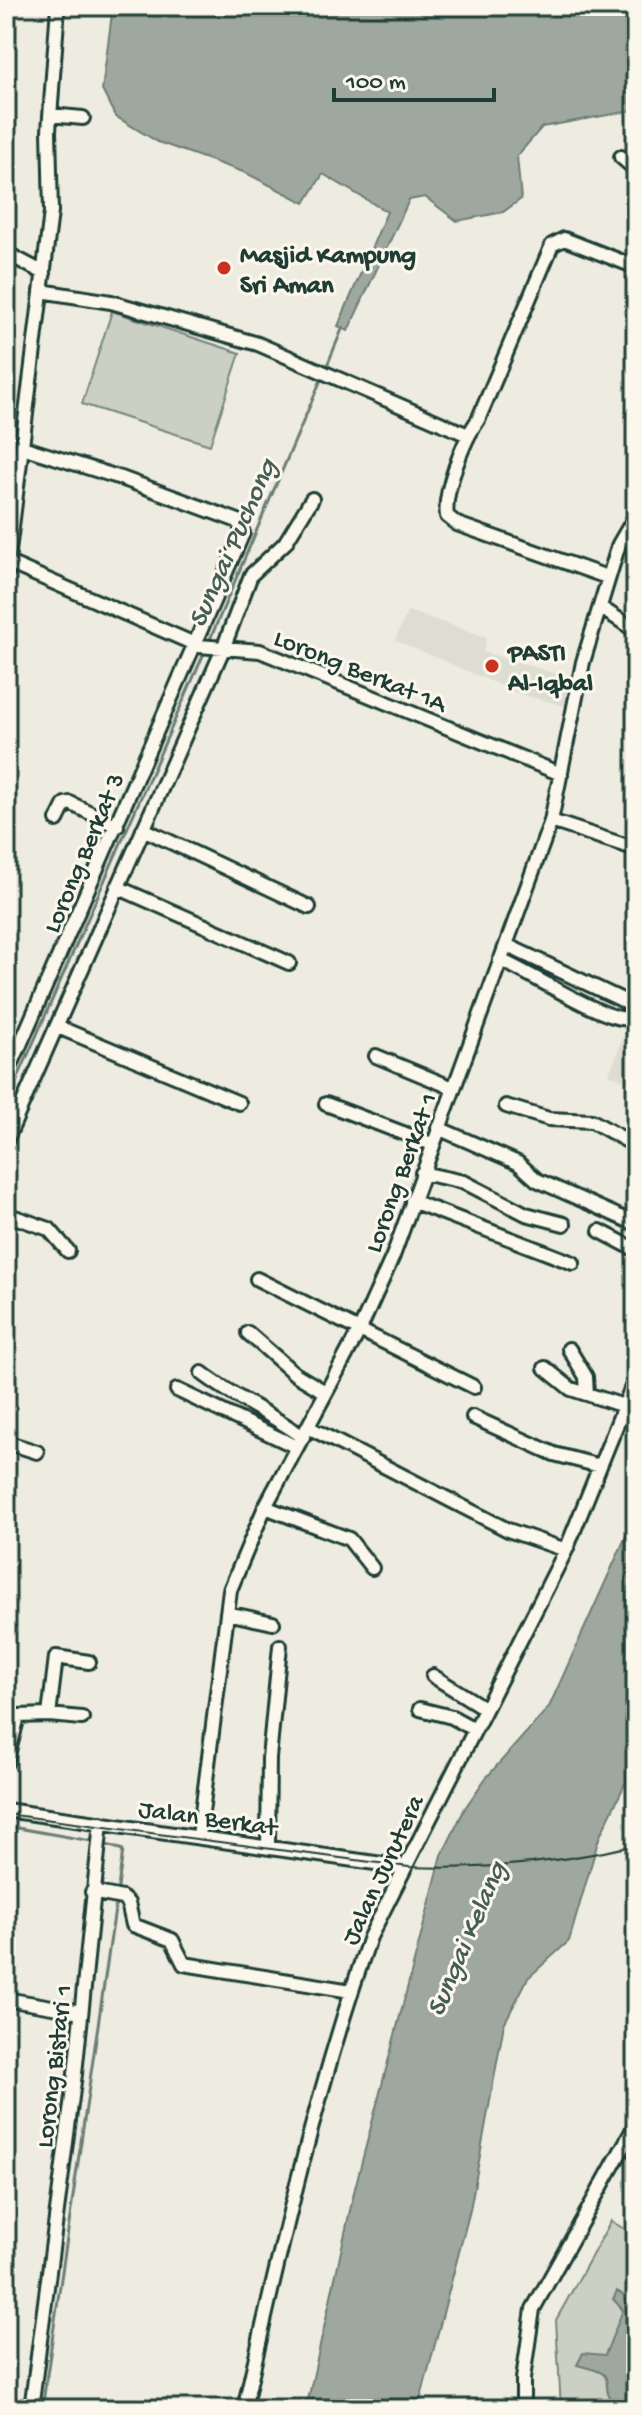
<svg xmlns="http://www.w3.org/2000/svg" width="642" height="2415" viewBox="0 0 642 2415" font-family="'Gochi Hand',sans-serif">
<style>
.built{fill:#ddddd2}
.green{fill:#cbcfc4;stroke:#75867c;stroke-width:2}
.water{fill:#9fa89f;stroke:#6c7d74;stroke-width:2}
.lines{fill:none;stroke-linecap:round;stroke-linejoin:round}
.stream{stroke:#6c7d74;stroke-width:3}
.minor-casing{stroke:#1f3d34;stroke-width:18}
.minor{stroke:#fbf7ec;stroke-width:12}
.tram{stroke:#1f3d34;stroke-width:2}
.poi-dot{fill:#c8321e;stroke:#fbf7ec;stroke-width:3}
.labels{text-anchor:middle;stroke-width:6;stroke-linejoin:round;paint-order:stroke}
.poi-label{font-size:26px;font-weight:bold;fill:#1f3d34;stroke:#fbf7ec;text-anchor:start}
.street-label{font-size:26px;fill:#1f3d34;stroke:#fbf7ec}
.water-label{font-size:28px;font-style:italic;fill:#455d54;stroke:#fbf7ec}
</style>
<rect width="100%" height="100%" fill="#eeece1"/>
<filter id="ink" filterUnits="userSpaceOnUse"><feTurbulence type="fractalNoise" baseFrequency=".0125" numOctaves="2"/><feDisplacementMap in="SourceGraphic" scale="16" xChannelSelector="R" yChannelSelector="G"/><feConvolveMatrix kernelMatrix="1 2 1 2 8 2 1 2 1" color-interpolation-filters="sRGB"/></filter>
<g filter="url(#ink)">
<!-- built -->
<path class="built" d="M 408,611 L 487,637 L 483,652 L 577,680 L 568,707 L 523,695 L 395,640 Z
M 636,1005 L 636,1086 L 609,1074 Z"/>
<!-- green -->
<path class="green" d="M 112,311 L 240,353 L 210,445 L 82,404 Z
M 611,2221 L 636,2236 L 636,2409 L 561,2409 L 556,2320 Z"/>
<!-- water -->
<path class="water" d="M 113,6 L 636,6 L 636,110 L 542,127 L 517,156 L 521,199 L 503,212 L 457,221 L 425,197 L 409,200 L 348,331 L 338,326 L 387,212 L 323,174 L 305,203 L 246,173 L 158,142 L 115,116 L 102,90 Z
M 636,1514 L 636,1761 L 599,1838 L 569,1941 L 528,1978 L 504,2024 L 470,2210 L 418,2409 L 306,2409 L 355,2188 L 442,1855 L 465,1808 L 485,1779 L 549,1707 Z
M 617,2291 L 636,2302 L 636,2409 L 614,2409 C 596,2378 624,2376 577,2365 L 583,2353 L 605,2355 L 623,2310 L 613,2299 Z"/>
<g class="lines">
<!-- stream -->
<path class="stream" d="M 326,368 L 343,327
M 208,644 L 323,375
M 6,1105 L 205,651
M 6,1826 L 97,1842
M 104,1844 L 123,1850 L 117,1895
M 42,2409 L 116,1902"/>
<defs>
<path id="minor" d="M 50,115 L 83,118
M 621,157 L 636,170
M 6,253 L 44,273
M 41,291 L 111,302 L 258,344 L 468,435
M 9,563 L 199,646 L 260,651 L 561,774
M 6,575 L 51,212 L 49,131 L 58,6
M 607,577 L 457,524 L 447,516 C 443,493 464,439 478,420 L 552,245 L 564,239 L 636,267
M 600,607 L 636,631
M 57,820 L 65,804 L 70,803 L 117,826
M 551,821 L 636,849
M 143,829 L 309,907
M 117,887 L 289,963
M 500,960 C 525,970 610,1024 628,1018 L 632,1006 L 620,999 L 506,945
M 58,1027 L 239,1103
M 376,1056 L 453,1088
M 6,1077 L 243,533 L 238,521 L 121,478 L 22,447
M 326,1104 L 432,1144
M 506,1106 L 549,1119 L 592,1121 L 636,1146
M 438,1128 L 518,1163 L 537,1180 L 636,1224
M 6,1141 L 223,649 L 251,575 L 285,543 L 312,499
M 422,1173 L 464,1182 L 526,1214 L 564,1224
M 412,1201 L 573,1263
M 6,1214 L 49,1229 L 68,1251
M 600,1231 L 636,1250
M 257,1279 L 474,1387
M 248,1333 L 295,1374 L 325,1392
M 569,1349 L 586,1377 L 587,1394
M 545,1368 L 571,1389 L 624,1406
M 202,1373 C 234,1398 270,1413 303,1437
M 177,1390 L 297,1447
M 473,1417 L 554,1454 L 600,1466
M 308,1427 L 508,1530 L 566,1550
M 6,1442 L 37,1452
M 265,1507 L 349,1539 L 372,1568
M 227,1613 L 273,1623
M 433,1676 L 484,1708
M 420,1709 L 452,1717 L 474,1729
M 49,1715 L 82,1718
M 6,1763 L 18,1716 L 49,1715 L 56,1657 L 89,1662
M 6,1810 L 403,1867
M 199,1836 L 230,1590 L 265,1507 L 360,1329 L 393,1256 L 551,821 L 583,662 L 619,544 L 636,515
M 268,1846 L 269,1758 L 280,1646
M 92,1892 L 122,1898 L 128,1903 L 133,1925 L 172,1940 L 184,1964 L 351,1991
M 6,1999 L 81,2012
M 31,2409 L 75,2074 L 101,1823
M 244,2409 C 280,2250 316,2090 370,1937 L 566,1550 L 636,1377
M 523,2409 L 523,2379 L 533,2309 L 636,2124"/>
</defs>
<!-- minor casing -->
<use href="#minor" class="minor-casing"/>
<!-- minor -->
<use href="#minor" class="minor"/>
<!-- tram -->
<path class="tram" d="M 6,1814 L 409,1867 C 487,1870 561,1863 636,1845"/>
</g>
</g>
<!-- markers -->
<g class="poi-dot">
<circle cx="224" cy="268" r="8"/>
<circle cx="492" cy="666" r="8"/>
</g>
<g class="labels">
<!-- poi labels -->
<g class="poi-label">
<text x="240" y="262">Masjid Kampung<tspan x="240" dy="30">Sri Aman</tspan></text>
<text x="508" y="660">PASTI<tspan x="508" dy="30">Al-Iqbal</tspan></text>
</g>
<!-- street labels -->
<g class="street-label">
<text transform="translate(361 669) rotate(22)" y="9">Lorong Berkat 1A</text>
<text transform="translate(82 852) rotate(-67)" y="9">Lorong Berkat 3</text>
<text transform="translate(399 1172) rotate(-70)" y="9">Lorong Berkat 1</text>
<text transform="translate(208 1816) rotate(8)" y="9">Jalan Berkat</text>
<text transform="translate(381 1869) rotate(-65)" y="9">Jalan Jurutera</text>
<text transform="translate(52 2066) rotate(-83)" y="9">Lorong Bistari 1</text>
</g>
<!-- water labels -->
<g class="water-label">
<text transform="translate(230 542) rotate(-66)" y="10">Sungai Puchong</text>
<text transform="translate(464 1938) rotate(-67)" y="10">Sungai Kelang</text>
</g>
</g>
<!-- margin -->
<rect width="642" height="2415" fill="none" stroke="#fbf7ec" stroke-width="32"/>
<rect x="16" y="16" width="610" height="2383" fill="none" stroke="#1f3d34" stroke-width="3" filter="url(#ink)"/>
<!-- scale -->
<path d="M334 88v12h160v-12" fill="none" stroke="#1f3d34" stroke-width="4"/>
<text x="346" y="88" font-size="24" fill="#1f3d34" stroke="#fbf7ec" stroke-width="6" paint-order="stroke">100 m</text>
</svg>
